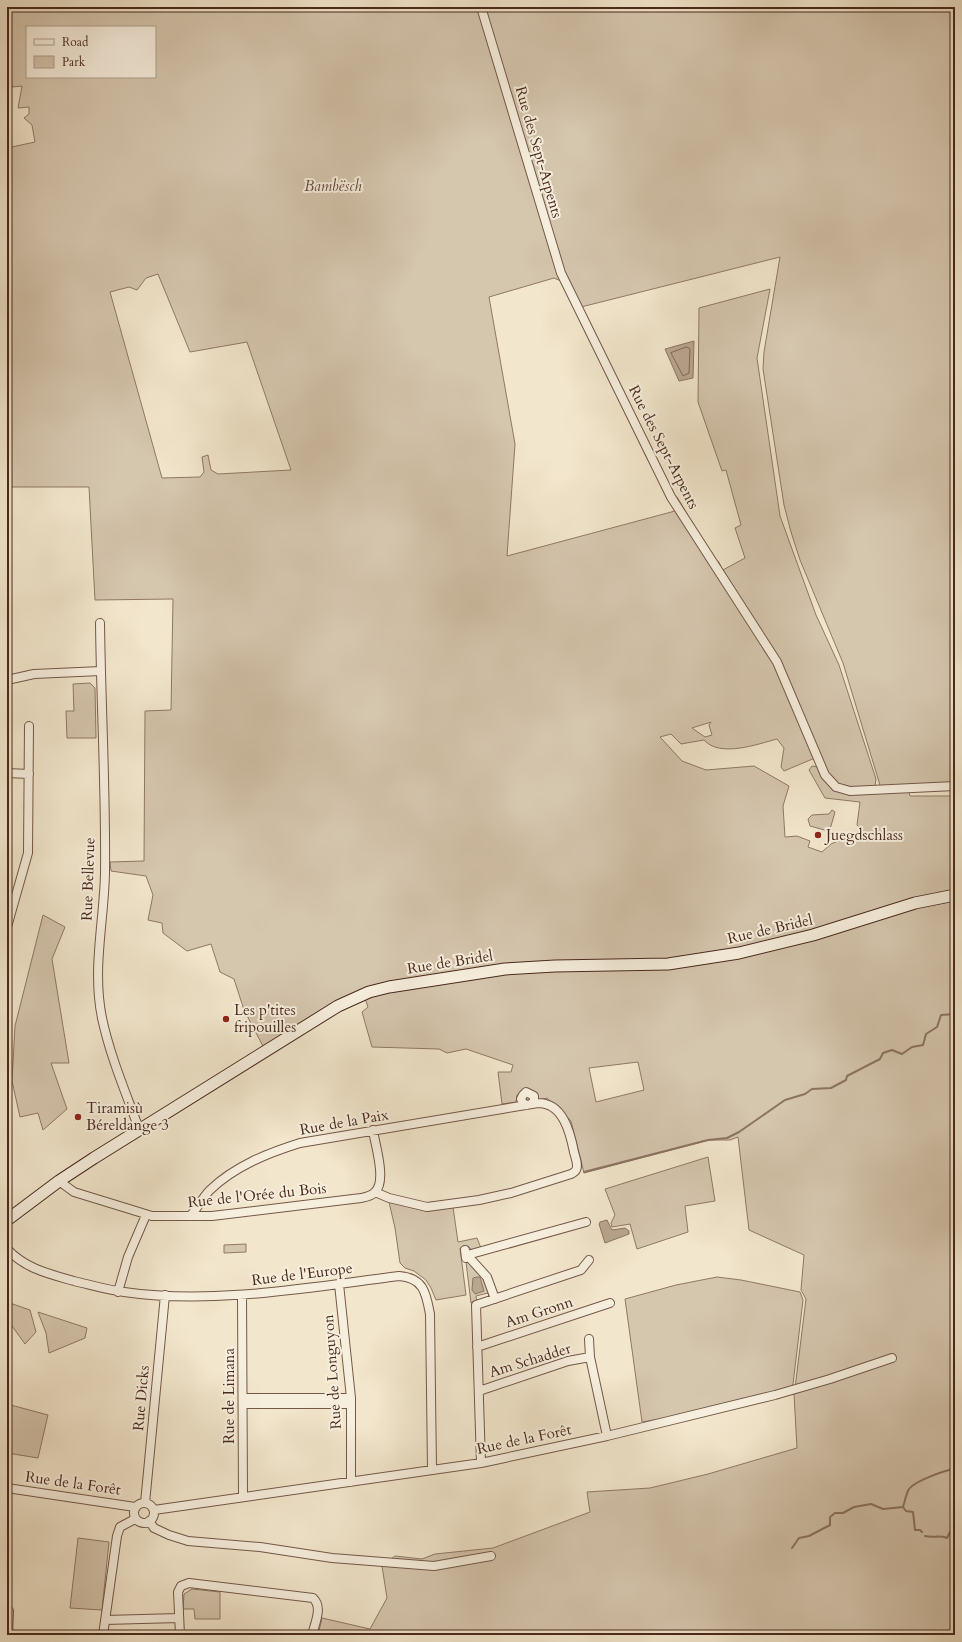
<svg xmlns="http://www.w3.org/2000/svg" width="962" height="1642" viewBox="0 0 962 1642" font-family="Cardo,serif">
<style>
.green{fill:#d5c6ae;stroke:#8f7865;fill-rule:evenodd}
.water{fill:#b9a690;stroke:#8c7462}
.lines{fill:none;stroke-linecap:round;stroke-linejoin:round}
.shore{stroke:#816856;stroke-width:1}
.stream{stroke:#8c7462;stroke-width:2}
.minor-casing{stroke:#735848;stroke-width:10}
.secondary-casing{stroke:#49291c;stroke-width:13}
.minor{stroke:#f7efde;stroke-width:8}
.secondary{stroke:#f7efde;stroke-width:11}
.poi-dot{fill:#8f2418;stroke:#f7efde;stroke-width:1.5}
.labels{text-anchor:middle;stroke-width:4;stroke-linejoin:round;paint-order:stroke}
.street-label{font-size:15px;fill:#49291c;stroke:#f7efde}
.park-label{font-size:15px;font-style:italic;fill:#654839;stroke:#f7efde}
.poi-label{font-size:15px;fill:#49291c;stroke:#f7efde;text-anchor:start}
</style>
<rect width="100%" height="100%" fill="#f2e6cc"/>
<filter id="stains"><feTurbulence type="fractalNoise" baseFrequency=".005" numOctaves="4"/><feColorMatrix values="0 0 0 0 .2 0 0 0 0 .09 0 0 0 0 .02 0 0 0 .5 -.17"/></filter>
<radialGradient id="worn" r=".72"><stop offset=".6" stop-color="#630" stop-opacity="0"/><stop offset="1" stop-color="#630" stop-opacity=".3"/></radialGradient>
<!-- green -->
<path class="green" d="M 7,7 L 955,7 L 955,786 L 908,789 L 910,796 L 955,796 L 955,1635 L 318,1635 L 322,1618 L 370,1629 L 387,1598 L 382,1566 L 395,1556 L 422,1559 L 435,1554 L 493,1548 L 590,1512 L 587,1492 L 650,1488 L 708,1474 L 797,1448 L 794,1394 L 889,1361 L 795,1388 L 806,1299 L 801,1290 L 804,1255 L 749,1230 L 738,1137 L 730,1140 L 709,1140 L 584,1173 L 571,1121 L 547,1098 L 538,1100 L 534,1091 L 526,1089 L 517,1095 L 516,1102 L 502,1104 L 498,1072 L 511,1072 L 513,1065 L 466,1049 L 447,1053 L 439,1049 L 372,1047 L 362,1012 L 368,1007 L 362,990 L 264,1048 L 244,1010 L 234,979 L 220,972 L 211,944 L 187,951 L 163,933 L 162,923 L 148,920 L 153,895 L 146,876 L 111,871 L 110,862 L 144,861 L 145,711 L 171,710 L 173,599 L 95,600 L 89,487 L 7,487 L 7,148 L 35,142 L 32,125 L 24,118 L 29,114 L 29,107 L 18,108 L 22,86 L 12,87 L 7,58 ZM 27,27 L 155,27 L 155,77 L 27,77 ZM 780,257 L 764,352 L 763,369 L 784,505 L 791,532 L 800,560 L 843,663 L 880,785 L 875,786 L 876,779 L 839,665 L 816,615 L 780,516 L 757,358 L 770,289 L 699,308 L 698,402 L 722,471 L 726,470 L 741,525 L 735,528 L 745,558 L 721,571 L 719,568 L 721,566 L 718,561 L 716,562 L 677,497 L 675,498 L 581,307 ZM 158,274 L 190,352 L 247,342 L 291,470 L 218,474 L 211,470 L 208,455 L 202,457 L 204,472 L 200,477 L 162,478 L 110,292 L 129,287 L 137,290 L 146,278 ZM 554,278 L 561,281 L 648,460 L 675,511 L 507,556 L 515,444 L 489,297 ZM 711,722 L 709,725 L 712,735 L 705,737 L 692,728 ZM 671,734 L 681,744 L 704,740 C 720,758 758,744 777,739 L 784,748 L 781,767 L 784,771 L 815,758 L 818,767 L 812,766 L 809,770 L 825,798 L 860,802 L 857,825 L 862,830 L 831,844 L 822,852 L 808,847 L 810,841 L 797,836 L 785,837 L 783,806 L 789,786 L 754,766 L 706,770 L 682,761 L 660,737 ZM 638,1062 L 644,1090 L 596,1102 L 589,1068 Z
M 90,683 L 95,688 L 96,738 L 67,738 L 66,711 L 74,711 L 73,684 Z
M 832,810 L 835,812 L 829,833 L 828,831 L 810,826 L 808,819 L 812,815 L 829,814 Z
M 43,915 L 65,927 L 52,959 L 69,1063 L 51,1063 L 67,1109 L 43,1130 L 38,1113 L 20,1117 L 12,1081 L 15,1026 Z
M 708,1157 L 715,1201 L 685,1206 L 688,1232 L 637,1249 L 630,1224 L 612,1227 L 611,1223 L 615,1215 L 605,1189 Z
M 389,1202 L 426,1211 L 453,1207 L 458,1242 L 477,1238 L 481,1248 L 472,1250 L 468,1246 L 460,1248 L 466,1295 L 436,1300 L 431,1288 L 426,1280 L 414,1271 L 405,1268 L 400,1263 L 395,1228 Z
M 246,1244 L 246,1252 L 224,1253 L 224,1245 Z
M 469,1261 L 485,1278 L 491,1296 L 489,1297 L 488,1293 L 476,1296 L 477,1302 L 471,1303 L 466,1262 Z
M 717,1277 L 741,1280 L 800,1292 L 803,1300 L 793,1384 L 787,1390 L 684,1415 L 642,1422 L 625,1299 L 676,1285 Z
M 7,1302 L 30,1310 L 36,1332 L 25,1344 L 7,1319 Z
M 38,1312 L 87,1328 L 85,1338 L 49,1353 L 46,1333 Z
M 7,1404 L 48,1415 L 38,1458 L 7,1453 Z
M 78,1538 L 109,1542 L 102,1610 L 70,1608 Z
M 192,1589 L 220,1592 L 220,1619 L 195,1619 L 194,1609 L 183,1609 L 184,1594 Z"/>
<!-- water -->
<path class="water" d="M 694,341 L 693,378 L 679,381 L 665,349 Z
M 607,1220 L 612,1230 L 625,1228 L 629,1231 L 629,1234 L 605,1243 L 599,1224 L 600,1222 Z
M 477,1277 L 480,1277 L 484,1291 L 475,1294 L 472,1290 L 473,1278 Z"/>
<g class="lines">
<!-- shore -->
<path class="shore" d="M 687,347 L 690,349 L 689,373 L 683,376 L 671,353 Z"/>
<!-- stream -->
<path class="stream" d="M 584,1172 L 708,1140 L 727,1138 L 739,1132 L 785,1100 L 805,1094 L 812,1089 L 831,1088 L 846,1080 L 847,1076 L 880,1059 L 883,1053 L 892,1050 L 902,1054 L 912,1047 L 923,1045 L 926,1034 L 937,1027 L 941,1015 L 955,1014
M 903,1507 L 906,1511 L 913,1512 L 915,1530 L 920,1530 L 922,1532
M 925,1536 C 933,1538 940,1535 947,1538 L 950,1532 L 955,1535
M 792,1548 L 799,1538 L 809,1536 L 830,1525 L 830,1517 L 835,1513 L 843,1513 L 854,1507 L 871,1504 L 883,1509 L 903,1507 C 905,1501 906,1494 909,1489 C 915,1481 945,1470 955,1469"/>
<defs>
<path id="minor" d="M 481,7 L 561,273 L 671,497 L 777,662 L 825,775 L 836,787 L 850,791 L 955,786
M 100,623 C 101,706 106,790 105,873 C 104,922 92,969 102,1018 C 110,1056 126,1093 139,1129
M 7,680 L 34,674 L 101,671
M 7,773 L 29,774
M 7,927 L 28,853 L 29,726
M 527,1105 L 523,1103 L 521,1099 L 523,1095 L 526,1092 L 534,1096 L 534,1101 L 531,1104
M 59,1181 L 74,1192 L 152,1216 L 212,1216 L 361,1198 C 366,1197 372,1196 375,1192 C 387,1181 375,1145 373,1130
M 190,1216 C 198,1208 202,1198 210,1190 C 235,1166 268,1153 300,1143 L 538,1103 C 563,1103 570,1132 574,1152 C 575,1157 579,1165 576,1170 C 575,1172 573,1173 571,1174 L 511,1193 L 479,1200 L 427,1207 L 389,1198 L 375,1192
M 7,1249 C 26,1269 49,1274 74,1281 C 91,1285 107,1290 124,1292 C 214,1305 310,1287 399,1276 C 424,1278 426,1293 430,1314 L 432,1470
M 465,1250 L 466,1258 L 471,1254 L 586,1222
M 468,1256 L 487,1277 L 495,1299
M 339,1284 L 351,1398 L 351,1482
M 118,1292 L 128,1257 L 146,1215
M 242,1295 L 243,1497
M 589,1339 L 590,1357 L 607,1436
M 477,1347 L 610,1303
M 479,1391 L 568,1361 L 590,1357
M 243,1398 L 351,1398
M 243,1404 L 351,1404
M 481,1463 L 476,1305 L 581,1270 L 589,1260
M 7,1488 L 135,1507
M134 1513a10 10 0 1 1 20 0a10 10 0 1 1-20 0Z
M 145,1503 L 165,1295
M 154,1510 L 481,1463 L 607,1436 L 775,1395 L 830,1379 L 892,1358
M 149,1521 L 154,1528 L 169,1535 L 188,1541 L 260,1547 L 332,1558 L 434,1566 L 491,1556
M 7,1611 L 9,1611 L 8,1635
M 105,1620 L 179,1618
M 103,1635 L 117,1536 L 120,1527 L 135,1519
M 180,1635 L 178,1592 L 181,1586 L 189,1583 L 313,1598 C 323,1607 315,1623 312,1635"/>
<path id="secondary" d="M 7,1220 L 59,1181 L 94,1158 L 338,1006 L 369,992 L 389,987 L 505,969 L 555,966 L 668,964 L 739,953 L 813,935 L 915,903 L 955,895"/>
</defs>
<!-- minor casing -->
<use href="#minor" class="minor-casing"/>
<!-- secondary casing -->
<use href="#secondary" class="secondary-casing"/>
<!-- minor -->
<use href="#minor" class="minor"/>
<!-- secondary -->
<use href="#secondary" class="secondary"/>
</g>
<!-- markers -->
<g class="poi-dot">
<circle cx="818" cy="835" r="4"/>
<circle cx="226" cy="1019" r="4"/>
<circle cx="78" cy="1117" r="4"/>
</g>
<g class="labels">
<!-- street labels -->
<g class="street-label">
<text transform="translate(539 152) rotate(74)" y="5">Rue des Sept-Arpents</text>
<text transform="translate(664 447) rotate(63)" y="5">Rue des Sept-Arpents</text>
<text transform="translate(88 879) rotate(-88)" y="5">Rue Bellevue</text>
<text transform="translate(770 929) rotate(-13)" y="5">Rue de Bridel</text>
<text transform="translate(450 962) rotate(-9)" y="5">Rue de Bridel</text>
<text transform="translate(344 1122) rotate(-10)" y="5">Rue de la Paix</text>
<text transform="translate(257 1195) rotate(-6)" y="5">Rue de l'Orée du Bois</text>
<text transform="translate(302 1274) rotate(-7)" y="5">Rue de l'Europe</text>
<text transform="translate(539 1312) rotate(-18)" y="5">Am Gronn</text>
<text transform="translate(530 1360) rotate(-17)" y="5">Am Schadder</text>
<text transform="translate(332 1372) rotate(-94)" y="5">Rue de Longuyon</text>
<text transform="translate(229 1396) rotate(-90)" y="5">Rue de Limana</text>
<text transform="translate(141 1398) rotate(-85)" y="5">Rue Dicks</text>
<text transform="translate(524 1439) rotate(-12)" y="5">Rue de la Forêt</text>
<text transform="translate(73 1483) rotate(8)" y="5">Rue de la Forêt</text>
</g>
<!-- park labels -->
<g class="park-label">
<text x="333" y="191">Bambësch</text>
</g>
<!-- poi labels -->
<g class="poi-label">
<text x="826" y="840">Juegdschlass</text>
<text x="234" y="1015">Les p'tites<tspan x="234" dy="17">fripouilles</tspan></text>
<text x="86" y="1113">Tiramisù<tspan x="86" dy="17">Béreldange 3</tspan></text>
</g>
</g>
<!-- margin -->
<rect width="962" height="1642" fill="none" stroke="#f2e6cc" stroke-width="24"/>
<rect x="8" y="8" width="946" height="1626" fill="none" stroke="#49291c" stroke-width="2"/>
<rect x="12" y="12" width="938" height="1618" fill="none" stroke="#49291c"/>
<!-- legend -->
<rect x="26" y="26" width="130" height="52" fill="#f7efde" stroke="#b1a090"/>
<rect x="34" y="39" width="20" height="6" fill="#f7efde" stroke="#b1a090"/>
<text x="62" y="46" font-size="12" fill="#49291c">Road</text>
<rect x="34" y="56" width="20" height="12" fill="#d5c6ae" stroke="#b1a090"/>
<text x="62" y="66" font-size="12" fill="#49291c">Park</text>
<rect width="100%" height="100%" filter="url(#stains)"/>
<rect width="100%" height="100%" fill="url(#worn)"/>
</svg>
